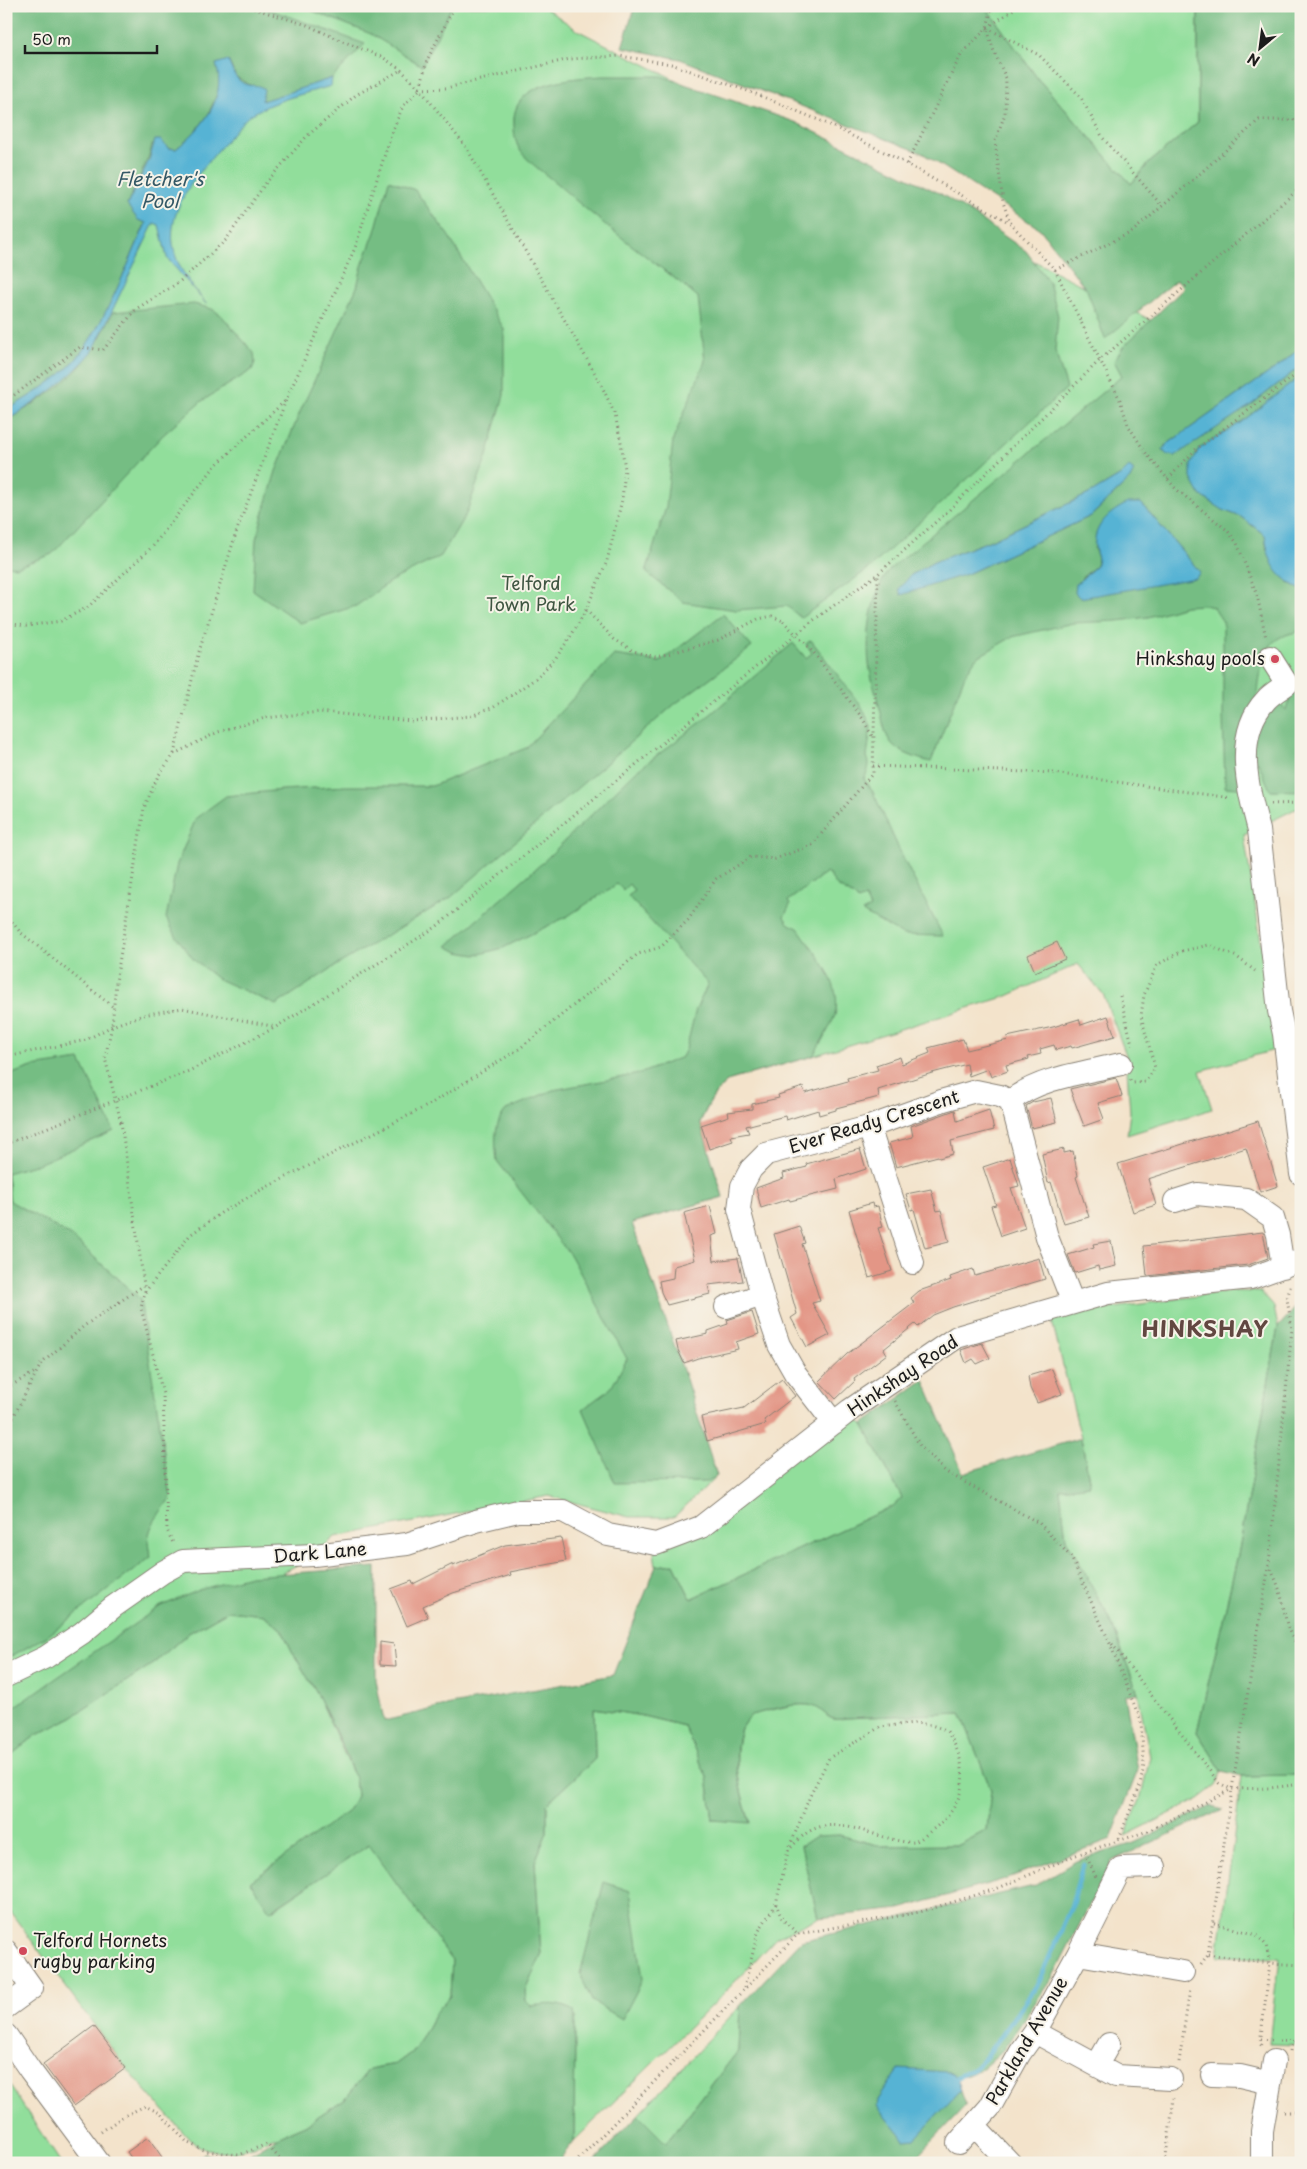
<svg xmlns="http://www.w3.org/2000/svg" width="1307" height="2169" viewBox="0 0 1307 2169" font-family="'Playpen Sans',sans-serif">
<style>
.green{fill:#91de9b;stroke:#567d5c}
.forest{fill:#74bd83;stroke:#486c50;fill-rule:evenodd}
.water{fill:#56b3d4;stroke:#396878}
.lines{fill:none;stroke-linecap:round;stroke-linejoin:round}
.stream{stroke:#56b3d4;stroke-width:5}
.building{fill:#e39686}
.minor-casing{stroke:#888074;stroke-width:24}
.path{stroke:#888074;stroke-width:3;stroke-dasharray:1 4;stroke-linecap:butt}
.minor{stroke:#fff;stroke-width:22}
.path-bridge{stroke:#888074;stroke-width:3;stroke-dasharray:1 4;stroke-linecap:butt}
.poi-dot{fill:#d1495b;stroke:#f7f3e8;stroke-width:2}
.labels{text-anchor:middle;stroke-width:4;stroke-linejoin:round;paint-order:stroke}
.park-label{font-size:18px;fill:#3f5642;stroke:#f7f3e8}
.poi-label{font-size:18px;fill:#1c1c1c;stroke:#f7f3e8;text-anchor:end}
.street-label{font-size:18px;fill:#1c1c1c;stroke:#f7f3e8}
.water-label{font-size:19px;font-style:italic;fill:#335866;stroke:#f7f3e8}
.district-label{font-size:22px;font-weight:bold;letter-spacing:1px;fill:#624741;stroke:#f7f3e8}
</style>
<rect width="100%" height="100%" fill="#f7f3e8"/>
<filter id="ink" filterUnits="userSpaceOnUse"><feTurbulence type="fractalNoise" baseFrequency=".02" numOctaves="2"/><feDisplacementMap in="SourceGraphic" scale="10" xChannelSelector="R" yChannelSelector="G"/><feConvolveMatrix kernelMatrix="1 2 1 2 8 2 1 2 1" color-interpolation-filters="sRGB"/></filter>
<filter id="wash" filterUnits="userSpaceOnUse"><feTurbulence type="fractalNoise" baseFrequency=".0096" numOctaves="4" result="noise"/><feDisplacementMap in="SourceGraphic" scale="20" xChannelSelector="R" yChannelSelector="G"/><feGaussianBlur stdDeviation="1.12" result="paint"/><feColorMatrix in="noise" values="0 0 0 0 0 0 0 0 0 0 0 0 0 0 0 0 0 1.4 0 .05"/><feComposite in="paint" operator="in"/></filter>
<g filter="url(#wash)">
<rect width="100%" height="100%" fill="#f3e3cb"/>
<!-- green -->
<path class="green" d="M 6,6 L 543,6 L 577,30 L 1301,396 L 1301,806 L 1244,835 L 1278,1049 L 1200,1071 L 1212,1109 L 1127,1135 L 1130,1112 L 1126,1055 L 1103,994 L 1078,964 L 1007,996 L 813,1056 L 730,1080 C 715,1089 708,1107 700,1122 L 723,1197 L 632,1223 L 717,1476 L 674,1517 L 629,1517 L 549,1496 L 335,1537 L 314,1555 L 6,1731 Z
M 985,6 L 1198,6 L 1198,122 L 1149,163 L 1131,184 L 1038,79 Z
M 1232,1291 L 1261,1292 L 1274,1307 L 1278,1327 L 1239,1550 L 1197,1732 L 1222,1771 L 1216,1786 L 1199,1799 L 1125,1836 L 1140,1800 L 1150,1757 L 1138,1693 L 1109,1617 L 1066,1539 L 1060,1489 L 1090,1484 L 1081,1438 L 1051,1317 Z
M 853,1418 L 863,1424 L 902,1498 L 893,1506 L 691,1599 L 674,1564 L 656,1566 L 654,1552 Z
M 228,1611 L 264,1615 L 282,1630 L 292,1651 L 319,1697 L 355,1778 L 357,1796 L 347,1812 L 339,1820 L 250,1882 L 271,1911 L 369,1844 L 452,1960 L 450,1996 L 437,2010 L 416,2049 L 396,2064 L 369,2069 L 346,2098 L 305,2125 L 277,2137 L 272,2137 L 253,2147 L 233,2152 L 206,2150 L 191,2141 L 126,2068 L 6,1906 L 6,1759 L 35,1736 L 72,1717 L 154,1663 L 187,1634 Z
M 793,1705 C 798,1705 805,1704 810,1705 C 827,1709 825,1724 845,1718 L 961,1713 L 991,1790 L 987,1830 L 959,1845 L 881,1846 L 839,1835 L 801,1845 L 818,1918 L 776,1938 L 729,1988 L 574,2141 L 575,2019 L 537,2005 L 531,2006 L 526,2001 L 525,1991 L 541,1955 L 535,1862 L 547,1832 L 547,1803 L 595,1759 L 594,1708 L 643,1716 L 684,1726 L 707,1777 L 713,1820 L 750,1822 C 741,1793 732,1762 740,1732 C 741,1726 747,1720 750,1715 Z
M 1301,1775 L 1301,2045 L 1269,2044 L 1279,1957 L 1218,1956 L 1242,1776 Z
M 740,2006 L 738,2051 L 666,2143 L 638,2115 Z
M 6,2080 L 61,2163 L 6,2163 Z"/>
<!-- forest -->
<path class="forest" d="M 6,6 L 260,6 L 365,44 L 332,78 L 262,102 L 250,85 L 236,77 L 228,60 L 220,75 L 220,87 L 208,115 L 193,135 L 176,149 L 152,145 L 149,156 L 127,205 L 146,222 C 128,264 105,324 77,358 C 59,381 30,395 6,411 Z
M 300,6 L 452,6 L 422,66 L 371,34 Z
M 635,6 L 985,6 L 1038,79 L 1131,184 L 1149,163 L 1198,122 L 1198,6 L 1301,6 L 1301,347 L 1280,365 L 1166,445 L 1163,450 L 1232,417 L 1251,405 L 1301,366 L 1301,376 L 1240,423 L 1199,449 L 1223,510 L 1241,517 L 1265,535 L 1267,551 L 1289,583 L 1301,590 L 1301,631 C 1294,633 1287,634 1281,637 C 1260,647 1260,680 1257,699 L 1273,699 L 1286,710 L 1291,694 L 1301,681 L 1301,791 L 1270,790 L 1258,762 L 1253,763 L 1251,789 L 1225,787 L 1223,716 L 1223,622 L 1213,607 L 1204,605 L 1185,606 L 1148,617 L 1118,621 L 1073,623 L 1012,637 L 976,658 L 965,675 L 931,762 C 919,759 902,754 893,745 C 884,736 883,720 880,709 C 876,694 871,679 869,664 C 866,634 871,593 890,569 L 1122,376 L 1114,361 L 1123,347 L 1184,288 L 1176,280 L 1105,339 L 1087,290 L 1040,229 L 922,153 L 680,59 L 622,47 ZM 1129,467 L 1133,471 L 1130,479 L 1091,516 L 967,574 L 900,594 L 911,575 L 934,562 L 989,541 L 1091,493 L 1121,475 ZM 1141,503 L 1200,572 L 1081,578 L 1096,566 L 1098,558 L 1094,548 Z
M 604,76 L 661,76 L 795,122 L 941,194 L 971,213 L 1026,251 L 1049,282 L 1058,316 L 1055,351 L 1067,388 L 871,567 L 801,618 L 787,606 L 736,610 L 683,602 L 646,572 L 666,507 L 673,440 L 705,361 L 698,297 C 651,259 601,224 556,183 C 545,174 531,164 522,153 C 515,144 514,134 514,124 C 511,80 574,78 604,76 Z
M 389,180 L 415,190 L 448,235 L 504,329 L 504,395 L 487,456 L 466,514 L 441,556 L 391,581 L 356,606 L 300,623 L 253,590 L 256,539 L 276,471 L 300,412 L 357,287 L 362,266 L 375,232 Z
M 194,304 L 212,309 L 221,315 L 254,353 L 255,362 L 252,370 L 202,401 L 163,435 L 52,554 L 17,567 L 6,566 L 6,421 C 30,406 64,387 81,365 C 94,349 105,330 113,312 Z
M 723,614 L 752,647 L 675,704 L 450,898 L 337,965 L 276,1005 L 218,979 L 194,960 L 178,939 L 166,918 L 177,864 L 196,818 L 226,796 L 282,790 L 345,786 L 432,786 L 526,748 L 614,655 L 660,662 Z
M 811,640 L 862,707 L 871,726 L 867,757 C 871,764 868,771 864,779 L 872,790 L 904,860 L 943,936 L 903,935 L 862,912 L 870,908 L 865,898 L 858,901 L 855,897 L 837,886 L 827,872 L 788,901 L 790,905 L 784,917 L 789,924 L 798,928 C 814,952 844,983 835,1015 C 830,1029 820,1043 813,1056 L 730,1080 C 715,1089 708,1106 700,1122 L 723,1197 L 632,1223 L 685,1376 L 717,1476 L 707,1482 L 615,1483 L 583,1409 L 611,1388 L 627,1359 L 571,1256 L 497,1161 C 495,1142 493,1125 506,1110 L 553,1090 L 639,1074 L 682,1057 L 686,1049 L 696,1009 L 708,984 L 628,896 L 634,891 L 629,884 L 623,890 L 617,884 L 568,916 L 503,948 L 476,955 L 458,952 L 447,946 L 541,864 L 635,772 L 705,719 L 793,643 L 806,658 L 812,653 L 806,644 Z
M 80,1060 L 114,1131 L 38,1164 L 7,1173 L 10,1201 L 71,1236 L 140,1299 L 171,1497 C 157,1518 142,1531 151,1557 L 46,1637 L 6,1659 L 6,1076 L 32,1067 Z
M 1301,1302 L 1301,1775 L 1242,1776 L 1222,1771 L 1197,1732 L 1239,1550 L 1278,1327 Z
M 924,1380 L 963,1473 L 1081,1438 L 1090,1485 L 1060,1489 L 1066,1539 L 1109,1617 L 1138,1693 L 1125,1695 L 1138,1770 L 1111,1839 L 1005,1879 L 900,1909 L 818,1918 L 801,1846 L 816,1836 L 839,1835 L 881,1846 L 959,1845 L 987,1830 L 991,1790 L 961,1713 L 845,1718 C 825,1724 826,1707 808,1705 C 789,1703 769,1711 751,1715 C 747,1720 741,1726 740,1731 C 731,1761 741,1794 750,1823 L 713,1820 L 707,1777 L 684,1726 L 643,1716 L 594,1708 L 595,1759 L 547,1803 L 547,1832 L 535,1862 L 541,1955 L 525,1991 L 526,2001 L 531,2006 C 550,2004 556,2002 574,2011 L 575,2019 L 574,2141 L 557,2163 L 194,2163 L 192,2160 L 204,2154 L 227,2158 L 244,2158 L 277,2137 L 305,2125 L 346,2098 L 369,2069 L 396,2064 L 416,2049 L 437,2010 L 450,1996 L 452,1960 L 369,1845 L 270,1911 L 250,1882 L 347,1812 L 357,1796 L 355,1778 L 344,1750 L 319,1697 L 292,1651 L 282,1630 L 264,1615 L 228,1611 L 187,1634 L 154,1663 L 72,1717 L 35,1736 L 6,1759 L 6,1713 L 159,1607 L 202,1589 L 250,1576 L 376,1567 L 376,1680 L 384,1721 L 446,1706 L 613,1675 L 656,1566 L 674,1564 L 691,1599 L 893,1506 L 902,1498 L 863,1424 Z
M 1211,1806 L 1224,1809 L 1112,1861 L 1052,1978 L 1003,2050 L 984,2067 L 968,2076 L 957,2077 L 948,2072 L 946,2104 L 961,2090 L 966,2105 L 911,2163 L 882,2160 L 880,2163 L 593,2163 L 638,2115 L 666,2143 L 738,2051 L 740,2006 L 801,1941 L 1034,1886 L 1076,1861 L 1134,1843 Z
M 604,1882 L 630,1891 L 643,1979 L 622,2019 L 592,2001 L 580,1974 Z"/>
<!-- water -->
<path class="water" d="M 228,60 C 232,70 236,82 248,85 C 255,86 258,84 264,89 L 262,101 L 332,78 L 331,86 C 304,94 273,100 249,116 C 239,124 230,137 221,147 C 196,177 163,211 175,254 C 181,274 195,289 207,305 L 167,258 L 159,225 L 154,223 L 93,351 C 69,380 38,401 6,421 L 6,411 C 30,395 58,381 77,358 C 104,324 128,264 146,223 L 138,220 L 127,205 L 149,160 L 155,140 L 161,140 L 168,148 L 176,149 C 202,128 227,99 216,64 Z
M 1301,347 L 1301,366 L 1251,405 L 1175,456 L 1167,455 L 1163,450 L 1166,445 L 1280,365 Z
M 1301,376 L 1301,590 C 1275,575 1269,564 1265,535 L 1241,517 L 1223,510 L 1200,495 L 1191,478 L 1191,465 L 1199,449 L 1240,423 Z
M 1129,467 L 1134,471 L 1130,479 L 1091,516 L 967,574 L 901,595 L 899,589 L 911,575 L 934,562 L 989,541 L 1091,493 L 1121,475 Z
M 1128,503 L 1141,503 L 1200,572 L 1196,578 L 1080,598 L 1075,593 L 1076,584 L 1096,566 L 1098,558 C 1087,532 1105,514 1128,503 Z
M 899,2069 L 948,2072 L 957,2077 L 961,2090 L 915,2139 L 905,2140 L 877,2106 L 878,2100 Z"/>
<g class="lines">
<!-- stream -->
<path class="stream" d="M 957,2077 L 974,2069 L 985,2058 L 1038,1984 L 1071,1907 L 1083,1865"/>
</g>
<g id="blocks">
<!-- building -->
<path class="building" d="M 1057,942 L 1065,959 L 1035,972 L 1028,955 Z
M 1108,1016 L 1115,1036 L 1072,1048 L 1071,1046 L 1056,1050 L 1054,1045 L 1040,1049 L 1041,1054 L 1028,1057 L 1029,1059 L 1006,1065 L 1008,1071 L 991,1077 L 988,1069 L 969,1076 L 967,1064 L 932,1073 L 878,1090 L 879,1097 L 836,1108 L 836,1110 L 819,1115 L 818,1110 L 786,1120 L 785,1116 L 746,1126 L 749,1133 L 731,1136 L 733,1141 L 709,1149 L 701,1125 L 729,1116 L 728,1112 L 752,1109 L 752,1104 L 779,1098 L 778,1095 L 803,1087 L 805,1093 L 848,1081 L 847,1078 L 878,1070 L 876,1065 L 900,1057 L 902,1064 L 930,1053 L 928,1048 L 963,1039 L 967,1050 L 1008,1040 L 1007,1037 L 1053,1027 L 1079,1019 L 1081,1025 Z
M 1116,1078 L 1122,1096 L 1098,1103 L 1104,1119 L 1084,1126 L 1070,1089 Z
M 1051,1098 L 1057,1122 L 1032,1128 L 1026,1106 L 1033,1102 Z
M 955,1110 L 957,1121 L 989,1110 L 994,1130 L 951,1141 L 953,1154 L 939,1158 L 938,1156 L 896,1167 L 889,1143 L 913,1137 L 911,1126 Z
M 1258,1121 L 1278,1186 L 1260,1192 L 1246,1148 L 1148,1179 L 1156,1205 L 1133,1212 L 1118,1164 Z
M 860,1149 L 866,1169 L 836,1179 L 838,1189 L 790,1201 L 789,1199 L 761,1208 L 756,1188 L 784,1178 L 783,1173 L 807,1167 L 806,1164 Z
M 1064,1149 L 1064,1153 L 1073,1151 L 1078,1176 L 1076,1177 L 1089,1217 L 1064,1224 L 1051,1182 L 1048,1183 L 1042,1154 Z
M 1010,1158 L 1019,1186 L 1011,1188 L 1025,1228 L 1001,1236 L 991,1206 L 996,1205 L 983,1167 Z
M 931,1189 L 937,1211 L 941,1210 L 949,1242 L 925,1248 L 914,1209 L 911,1210 L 906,1194 Z
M 872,1203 L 873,1207 L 878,1206 L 883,1227 L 878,1228 L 892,1271 L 869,1278 L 849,1210 Z
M 710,1206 L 717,1234 L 711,1236 L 714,1261 L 738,1258 L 743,1281 L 708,1285 L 710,1294 L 667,1305 L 661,1292 L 659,1281 L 673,1278 L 674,1266 L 695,1260 L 684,1213 Z
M 799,1226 L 805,1243 L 802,1244 L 820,1301 L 812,1303 L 830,1335 L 807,1347 L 791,1318 L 797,1314 L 774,1234 Z
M 1263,1232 L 1268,1258 L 1248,1265 L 1147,1276 L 1144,1246 Z
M 1111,1241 L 1116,1266 L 1099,1270 L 1098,1266 L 1075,1273 L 1068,1255 L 1094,1247 L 1093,1244 Z
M 1039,1258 L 1045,1279 L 953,1307 L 933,1315 L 918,1327 L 915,1324 L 884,1349 L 887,1354 L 854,1379 L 855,1381 L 836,1399 L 819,1381 L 847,1354 L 914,1303 L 911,1298 L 919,1291 L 951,1280 L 950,1277 L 973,1269 L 975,1276 Z
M 752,1312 L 759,1334 L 736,1342 L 738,1349 L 698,1358 L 684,1363 L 678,1350 L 676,1341 L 708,1334 L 708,1331 L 728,1324 L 727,1320 Z
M 982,1343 L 990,1358 L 977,1364 L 973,1359 L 966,1363 L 961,1350 Z
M 1052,1369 L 1062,1394 L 1037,1403 L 1030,1388 L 1028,1376 Z
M 782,1379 L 795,1396 L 764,1420 L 766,1424 L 707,1441 L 701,1417 L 744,1408 Z
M 561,1538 L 566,1561 L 510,1572 L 511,1575 L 453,1593 L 423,1606 L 428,1617 L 407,1626 L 391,1589 L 412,1581 L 413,1584 L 453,1564 L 453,1566 L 505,1545 Z
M 380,1642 L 394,1644 L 396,1666 L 380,1665 Z
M 94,2026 L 126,2068 L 74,2106 L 43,2064 Z
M 148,2137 L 166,2163 L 135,2163 L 127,2152 Z"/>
</g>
</g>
<g filter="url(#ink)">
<use href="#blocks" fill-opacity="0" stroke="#888074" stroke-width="1"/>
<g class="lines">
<defs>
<path id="minor" d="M 1270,657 L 1287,684 C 1280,689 1271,694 1266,700 C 1233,735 1248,789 1259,830 L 1279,1011 L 1284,1034 L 1301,1174
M 1010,1101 C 1041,1077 1083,1073 1121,1064
M 869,1127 L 913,1263
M 1175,1201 L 1197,1194 L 1246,1199 L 1273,1218 L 1278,1235 L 1283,1267
M 726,1307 L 762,1295
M 834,1423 L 795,1373 L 779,1345 L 762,1295 L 739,1209 L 742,1186 L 751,1169 L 766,1154 L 869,1127 L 944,1100 L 976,1091 L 1000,1096 L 1010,1101 L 1014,1112 L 1047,1237 L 1073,1303
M 6,1676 L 46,1657 L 82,1633 L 113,1607 L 163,1572 L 183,1561 L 314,1555 L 407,1544 L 476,1521 L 518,1511 L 563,1511 L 608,1535 L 656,1544 L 701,1527 L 850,1410 L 957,1337 L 1108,1293 L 1251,1278 L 1301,1260
M 6,1951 L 32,1988 L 6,2007
M 1078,1954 L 1183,1972
M 1035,2032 L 1116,2076 L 1171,2079
M 6,2035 L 30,2070 L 99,2163
M 1097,2065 L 1109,2044
M 1212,2075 L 1240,2076 L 1270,2083
M 975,2126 L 1010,2163
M 958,2143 L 990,2107 L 1020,2053 L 1035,2032 L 1078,1954 L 1121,1868 L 1155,1867
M 1262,2163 L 1262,2131 L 1274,2061"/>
</defs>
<!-- minor casing -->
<use href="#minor" class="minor-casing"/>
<!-- path -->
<path class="path" d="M 992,6 L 987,28 L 994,52 L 1006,78 L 1005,114 L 995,141 L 1003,202 L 1010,223
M 987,28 L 1039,55 L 1080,96 L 1103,138 L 1162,206
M 420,89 L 446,88 L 570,59 L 620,56 L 671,64 L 756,94 L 828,124 L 898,159 L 1010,223 L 1055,270 L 1120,400 L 1128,425 L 1145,452 L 1176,489 L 1227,530 L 1237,543 L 1257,595 L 1266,638
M 1301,112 L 1294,120 L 1301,127
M 907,164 L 961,55 L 987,28 L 1018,6
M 1055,270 L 1132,232 L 1193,180 L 1259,120 L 1294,120
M 6,401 L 80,347 L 103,350 L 136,309 L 178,283 L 226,240 L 265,184 L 307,136 L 356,95 L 401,70
M 1168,479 L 1195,450 L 1301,371
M 586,610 L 614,639 L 633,651 L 656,657 L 718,640 L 758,619 L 772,616 L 783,621
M 6,623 L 26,626 L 61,621 L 88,607 L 153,546 L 215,466 L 286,400
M 814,653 L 863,719 L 872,736
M 174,754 L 198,655 L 237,530 L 286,400 L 355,248 L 391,135 L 403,106 L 420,89 L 427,60 L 455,6
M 873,766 L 1053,773 L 1231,798
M 1271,804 L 1301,803
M 6,914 L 20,932 L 113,1007
M 1120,996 L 1133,1048
M 6,1057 L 86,1040 L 112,1026 L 143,1015 L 182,1008 L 276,1027
M 1130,1080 L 1133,1083 L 1145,1082 L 1155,1068 L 1141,1016 L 1144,995 L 1157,965 L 1182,951 L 1209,945 L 1237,957 L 1255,971
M 111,1082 L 105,1058 L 112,1026 L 116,982 L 144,808 L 158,776 L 174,754 L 218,732 L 265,718 L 320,712 L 412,721 L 471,716 L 494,707 L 535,679 L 555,659 L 571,636 L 586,610 L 607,561 L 622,500 L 625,469 L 621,442 L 615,415 L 601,384 L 466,147 L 420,89 L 401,70 L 384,58 L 340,40 L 307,25 L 246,6
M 121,1122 L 145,1292 L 141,1308 L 163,1394 L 167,1530 L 174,1545
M 6,1144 L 189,1071 L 276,1027 L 436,927 L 815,619 L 878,574 L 949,510 L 1100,360 L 1301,187
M 145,1292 L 190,1235 L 221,1213 L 259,1191 L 427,1106 L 519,1049 L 638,954 L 661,947 L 688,920 L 716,879 L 751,857 L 775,859 L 812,845 L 873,773 L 878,575
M 6,1386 L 12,1385 L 37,1371
M 895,1401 L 920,1446 L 946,1472 L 1039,1523 L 1071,1557 L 1109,1641 L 1141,1722 L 1144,1765 L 1140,1786 L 1118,1841
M 6,1431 L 41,1364 L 84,1326 L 143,1286
M 1269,1565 C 1274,1576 1280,1588 1282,1600 C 1286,1617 1286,1636 1301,1647
M 1112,1644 L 1219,1783 L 1231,1789
M 788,1851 C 795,1843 804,1833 814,1829 C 836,1819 865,1832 888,1838 C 894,1840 907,1843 914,1842 C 921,1840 930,1831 936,1827 C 970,1800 969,1763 946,1730 L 931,1725 L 915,1723 L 880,1727 L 829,1758 L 810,1796 L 788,1851 L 776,1904 L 782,1919 L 798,1934
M 1085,1853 L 1096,1877
M 1214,1923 L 1257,1935 L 1266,1945 L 1270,1963 L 1301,1965
M 1208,1954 L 1270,1963 L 1260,2044 L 1262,2046
M 1201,1964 L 1208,1954 L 1232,1789 L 1269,1564 L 1292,1329 L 1287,1299 L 1291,1284
M 744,1988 L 758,1932 L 776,1904
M 1261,2039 L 1273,2040
M 1279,2041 L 1301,2042
M 1290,2051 L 1292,2042 L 1301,2036
M 1179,2062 L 1190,1989
M 1284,2112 L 1301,2112
M 101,2132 L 122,2117 L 145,2106 L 160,2113 L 188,2143 L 206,2151 L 239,2155 L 267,2144 L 283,2163
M 575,2163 L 798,1934 L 920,1912 L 996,1889 L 1076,1855 L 1148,1831 L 1232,1789 L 1270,1788 L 1301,1784
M 1165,2163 L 1174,2098"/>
<!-- minor -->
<use href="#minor" class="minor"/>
<!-- path-bridge -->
<path class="path-bridge" d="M 783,621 L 814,653
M 111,1082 L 121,1122"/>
</g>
</g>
<!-- markers -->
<g class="poi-dot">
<circle cx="1275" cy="659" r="5"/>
<circle cx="23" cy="1951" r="5"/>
</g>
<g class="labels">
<!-- park labels -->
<g class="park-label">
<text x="531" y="590">Telford<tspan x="531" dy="21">Town Park</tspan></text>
</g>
<!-- poi labels -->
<g class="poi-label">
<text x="1265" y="665">Hinkshay pools</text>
<text x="33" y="1947" text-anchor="start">Telford Hornets<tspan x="33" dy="21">rugby parking</tspan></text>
</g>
<!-- street labels -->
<g class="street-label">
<text transform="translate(874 1122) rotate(-17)" y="6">Ever Ready Crescent</text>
<text transform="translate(903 1376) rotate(-34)" y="6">Hinkshay Road</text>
<text transform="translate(320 1553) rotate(-5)" y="6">Dark Lane</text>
<text transform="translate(1027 2041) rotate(-60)" y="6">Parkland Avenue</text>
</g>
<!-- water labels -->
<g class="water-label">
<text x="160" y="186">Fletcher's<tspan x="160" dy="22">Pool</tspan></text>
</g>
<!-- district labels -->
<g class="district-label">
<text x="1205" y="1337">HINKSHAY</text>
</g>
</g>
<!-- margin -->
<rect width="1307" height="2169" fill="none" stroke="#f7f3e8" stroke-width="25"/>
<!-- north arrow -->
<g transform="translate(1260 48) rotate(209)" stroke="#f7f3e8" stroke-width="4" paint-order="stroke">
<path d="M0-4L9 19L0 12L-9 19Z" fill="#1c1c1c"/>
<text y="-8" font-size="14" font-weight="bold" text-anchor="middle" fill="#1c1c1c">N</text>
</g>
<!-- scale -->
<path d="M25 45v8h132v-8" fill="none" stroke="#1c1c1c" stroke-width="2.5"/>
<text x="32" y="45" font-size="15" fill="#1c1c1c" stroke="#f7f3e8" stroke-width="4" paint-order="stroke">50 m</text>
</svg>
